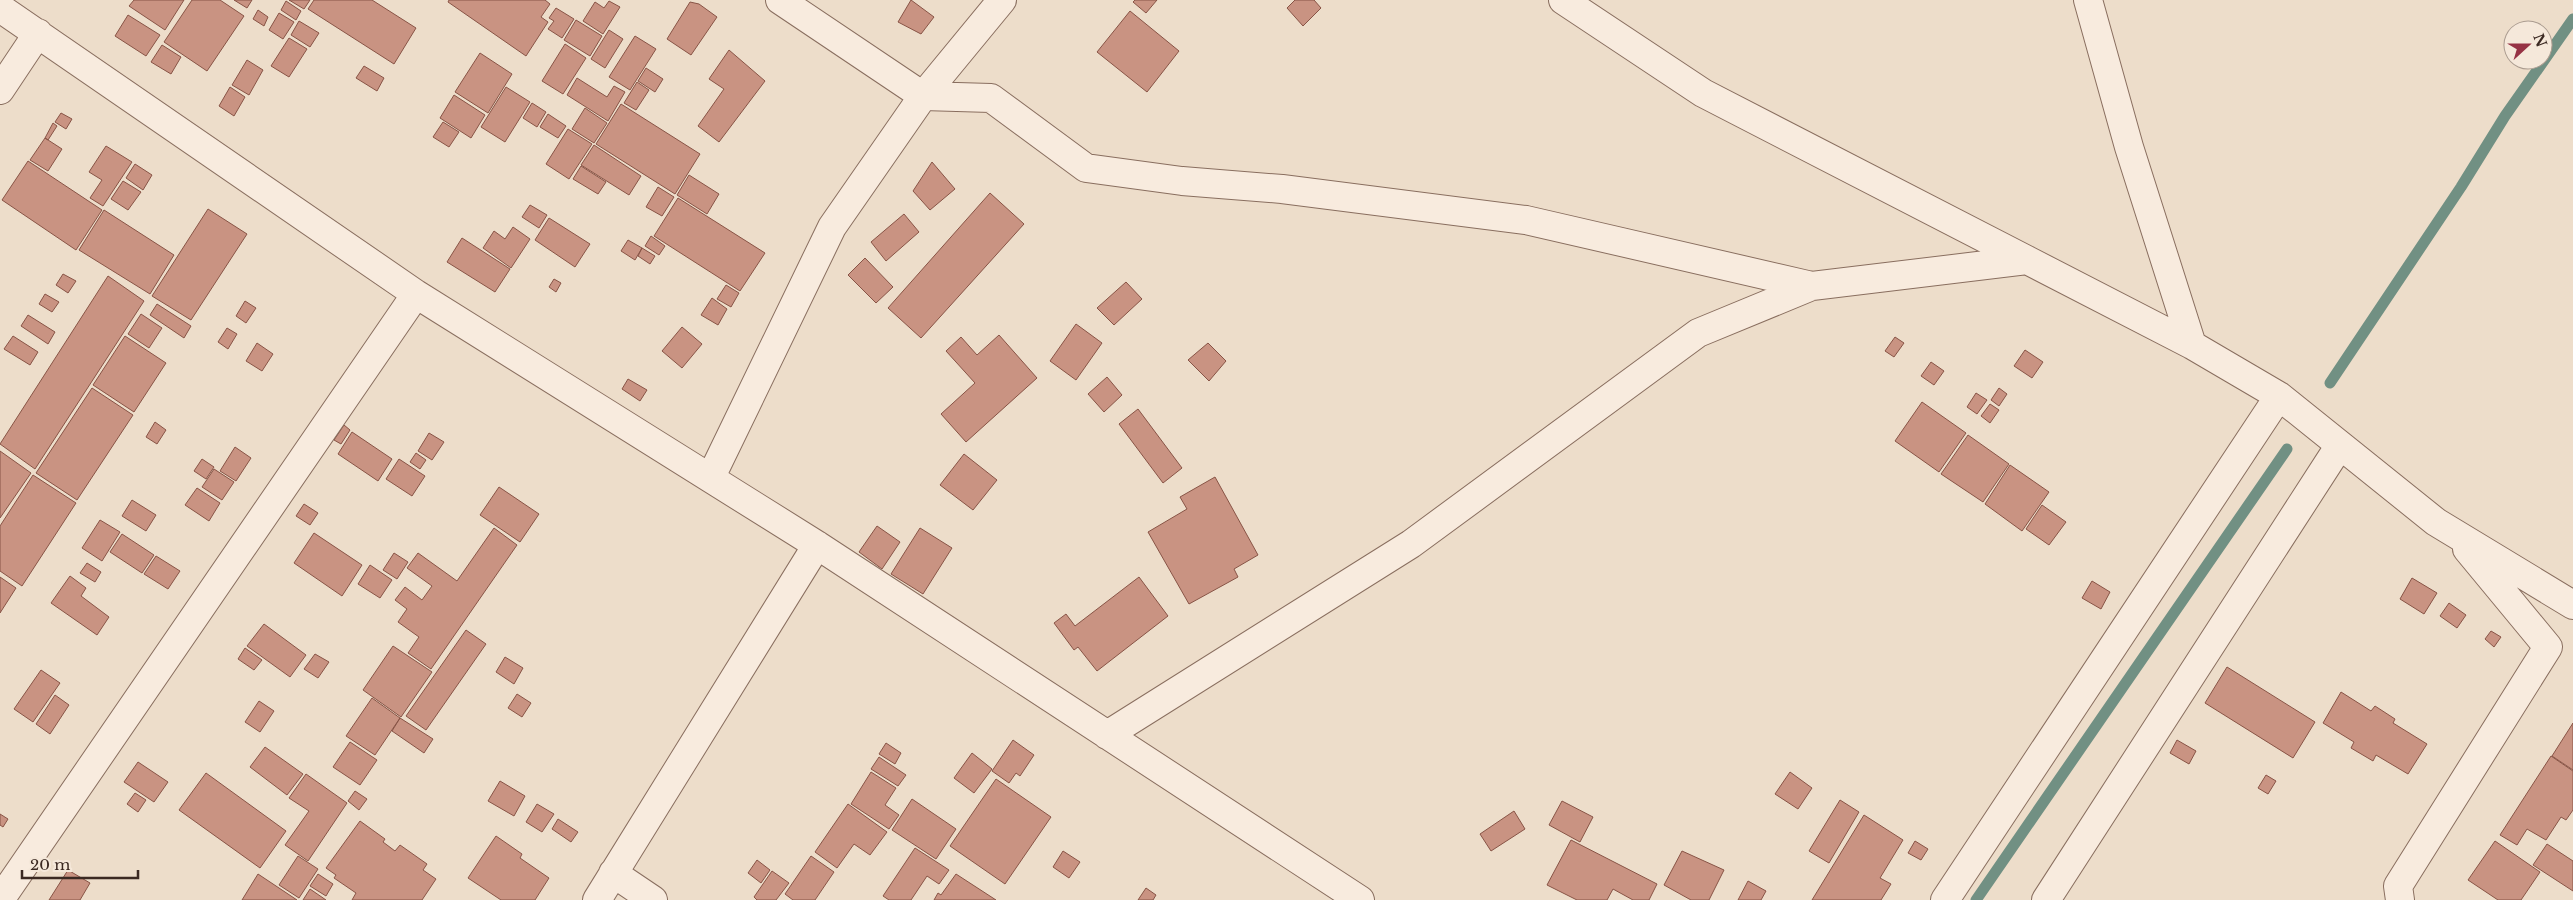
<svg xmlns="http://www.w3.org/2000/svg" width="2573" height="900" viewBox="0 0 2573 900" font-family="'Libre Baskerville',serif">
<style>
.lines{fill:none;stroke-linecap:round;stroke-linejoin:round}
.stream{stroke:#719083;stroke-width:11}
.building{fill:#c99382;stroke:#885446}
.minor-casing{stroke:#896e5f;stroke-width:30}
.minor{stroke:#f8ebde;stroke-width:28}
</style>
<rect width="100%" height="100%" fill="#edddca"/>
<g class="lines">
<!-- stream -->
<path class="stream" d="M 2330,383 L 2461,187 L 2505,116 L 2573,19
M 1976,900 L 2287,449"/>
</g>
<!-- building -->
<path class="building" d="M 134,0 L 184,0 L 165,30 L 129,6 Z
M 192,0 L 220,0 L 244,16 L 207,71 L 164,42 Z
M 234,0 L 252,0 L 247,8 Z
M 289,0 L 310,0 L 304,9 Z
M 314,0 L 372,0 L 416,28 L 394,64 L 308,9 Z
M 449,0 L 545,0 L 550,4 L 541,17 L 548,22 L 526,56 L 448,2 Z
M 911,0 L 934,17 L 921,34 L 898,22 Z
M 1135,0 L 1157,0 L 1146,13 L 1133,2 Z
M 1295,0 L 1314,0 L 1321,8 L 1303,26 L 1287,8 Z
M 286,1 L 301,11 L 296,20 L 281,10 Z
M 609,1 L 620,7 L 603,34 L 583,21 L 595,2 L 604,8 Z
M 690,2 L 699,4 L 717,17 L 691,55 L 667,39 Z
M 556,8 L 574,19 L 562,38 L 548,29 L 554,21 L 549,18 Z
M 258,10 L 268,17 L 264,26 L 253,19 Z
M 1130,11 L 1179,51 L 1147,92 L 1097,52 Z
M 279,13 L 294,22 L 283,39 L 269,30 Z
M 128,15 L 160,35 L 146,56 L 115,36 Z
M 576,20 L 602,36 L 590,56 L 564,40 Z
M 299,21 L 319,33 L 310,47 L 291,35 Z
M 609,30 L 623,39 L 605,68 L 591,59 Z
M 635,36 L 656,49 L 630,90 L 609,77 Z
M 289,38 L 307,49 L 289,77 L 271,66 Z
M 565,44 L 586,58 L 563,94 L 542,81 Z
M 162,45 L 181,57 L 171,74 L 151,62 Z
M 729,50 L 765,81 L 719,142 L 698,126 L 724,89 L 709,79 Z
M 480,53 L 512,74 L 488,113 L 455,92 Z
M 247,60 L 263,70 L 249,95 L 232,85 Z
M 364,66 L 384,78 L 377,91 L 356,78 Z
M 646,68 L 663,79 L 655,92 L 638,81 Z
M 577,78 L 607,97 L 614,86 L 625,92 L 608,121 L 567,95 Z
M 637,82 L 649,90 L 636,110 L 624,103 Z
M 230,87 L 245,97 L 234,116 L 219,106 Z
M 506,87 L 530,102 L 505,142 L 481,127 Z
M 454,95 L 485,115 L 471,138 L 440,118 Z
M 532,103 L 546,112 L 537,127 L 523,118 Z
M 621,104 L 700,154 L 675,194 L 596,144 Z
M 585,108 L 607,123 L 594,143 L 572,129 Z
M 61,113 L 72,119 L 66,129 L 55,122 Z
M 548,114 L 566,126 L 558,138 L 540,127 Z
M 443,122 L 459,132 L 449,147 L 433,137 Z
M 53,123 L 57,126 L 48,140 L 45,138 Z
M 568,129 L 592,144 L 569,179 L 546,164 Z
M 45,138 L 62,149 L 48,171 L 30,160 Z
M 594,145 L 641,176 L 629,195 L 581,165 Z
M 106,146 L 132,162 L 103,206 L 90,198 L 102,180 L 89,172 Z
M 28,161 L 102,210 L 76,250 L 2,200 Z
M 932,162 L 955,189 L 930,210 L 913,191 Z
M 135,164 L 152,175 L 143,190 L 126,178 Z
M 581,166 L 606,182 L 598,194 L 573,179 Z
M 689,175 L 719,194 L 707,214 L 677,195 Z
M 123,181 L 141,192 L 128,210 L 111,199 Z
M 658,187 L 674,197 L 662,216 L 646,207 Z
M 990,193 L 1024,224 L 921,338 L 888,308 Z
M 678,198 L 765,253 L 740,291 L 654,236 Z
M 530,205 L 547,215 L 539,228 L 522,217 Z
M 208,209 L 247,234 L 191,320 L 152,296 Z
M 104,210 L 174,255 L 150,294 L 79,250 Z
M 904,214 L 919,232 L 886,261 L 871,242 Z
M 549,218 L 590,244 L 575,267 L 535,240 Z
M 513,227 L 530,239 L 511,268 L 483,248 L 494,231 L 505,239 Z
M 651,236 L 665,246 L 659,255 L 645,246 Z
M 462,238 L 510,269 L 495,292 L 447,262 Z
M 628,240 L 642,248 L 635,260 L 621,251 Z
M 642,248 L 655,256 L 650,264 L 638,256 Z
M 865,258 L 893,287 L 876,303 L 848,275 Z
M 63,274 L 76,281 L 68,293 L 56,285 Z
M 108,276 L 144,301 L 35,469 L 0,444 Z
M 554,279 L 561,283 L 556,292 L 549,287 Z
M 1126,282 L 1142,299 L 1114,325 L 1097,308 Z
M 726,285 L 739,293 L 731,307 L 717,299 Z
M 45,294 L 59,302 L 52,312 L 39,304 Z
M 712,298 L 727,309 L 718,325 L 701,315 Z
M 245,301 L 256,308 L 246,323 L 236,316 Z
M 157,304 L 191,326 L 184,338 L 150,315 Z
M 141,314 L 162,328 L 149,348 L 128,334 Z
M 28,315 L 55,332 L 48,344 L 21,326 Z
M 1076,324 L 1102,343 L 1076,380 L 1050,361 Z
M 682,327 L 702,344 L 682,368 L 662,351 Z
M 227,328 L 237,334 L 228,349 L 218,342 Z
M 999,335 L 1037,378 L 966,442 L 941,414 L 975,383 L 946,351 L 961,337 L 977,355 Z
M 13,336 L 38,352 L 30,365 L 4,349 Z
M 125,336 L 166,363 L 134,412 L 93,385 Z
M 1895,337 L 1904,343 L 1894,357 L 1885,351 Z
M 257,343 L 273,354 L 262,371 L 246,361 Z
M 1208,343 L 1226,361 L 1209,381 L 1188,360 Z
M 2025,350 L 2043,362 L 2032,378 L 2014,366 Z
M 1931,362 L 1944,371 L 1934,385 L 1921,376 Z
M 1107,377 L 1122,395 L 1104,412 L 1088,394 Z
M 628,379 L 647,390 L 640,401 L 622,389 Z
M 92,388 L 133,415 L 77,500 L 36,473 Z
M 1999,388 L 2007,394 L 1999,406 L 1991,400 Z
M 1976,393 L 1987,400 L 1977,414 L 1967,407 Z
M 1922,402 L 1966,433 L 1939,472 L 1895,441 Z
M 1990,404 L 1999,410 L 1990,423 L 1981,416 Z
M 1138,409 L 1182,468 L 1163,483 L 1119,424 Z
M 155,422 L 166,430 L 157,444 L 146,437 Z
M 344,425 L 350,430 L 341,444 L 334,440 Z
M 352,432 L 392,459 L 378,481 L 338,454 Z
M 429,433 L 444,442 L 432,460 L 418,451 Z
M 1968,435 L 2009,464 L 1983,502 L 1941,474 Z
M 235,447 L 251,458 L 236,481 L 220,471 Z
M 0,451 L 31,473 L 0,518 Z
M 416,453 L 426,460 L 420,469 L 410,462 Z
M 964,454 L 997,480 L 973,510 L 940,485 Z
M 202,459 L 214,467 L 206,479 L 194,471 Z
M 399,459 L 425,476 L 412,496 L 386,479 Z
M 2010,465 L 2049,492 L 2022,531 L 1985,504 Z
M 214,469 L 234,482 L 222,500 L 202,487 Z
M 33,475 L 76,503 L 22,586 L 0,571 L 0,526 Z
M 1215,477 L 1258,555 L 1234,569 L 1238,577 L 1189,604 L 1148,532 L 1187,509 L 1180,497 Z
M 499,487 L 539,514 L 520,542 L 480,515 Z
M 197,488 L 220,503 L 209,521 L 185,505 Z
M 132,500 L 156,515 L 146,531 L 122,516 Z
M 304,504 L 318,513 L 310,525 L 296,516 Z
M 2042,505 L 2066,522 L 2049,545 L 2026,529 Z
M 100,520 L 120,532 L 102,561 L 82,548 Z
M 877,526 L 900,542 L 882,569 L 859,552 Z
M 494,528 L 517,545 L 431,669 L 408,653 L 419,637 L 398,622 L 407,609 L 395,600 L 405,587 L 422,600 L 432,586 L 407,568 L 418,553 L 457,581 Z
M 920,528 L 952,548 L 923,594 L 891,574 Z
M 314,533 L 362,565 L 342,596 L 294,563 Z
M 122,534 L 154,555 L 142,573 L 110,552 Z
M 394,553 L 408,562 L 397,579 L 383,570 Z
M 156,556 L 180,571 L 168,589 L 144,574 Z
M 87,563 L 101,572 L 95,582 L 80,573 Z
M 370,565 L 392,580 L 380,598 L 358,584 Z
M 70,576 L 86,588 L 81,596 L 109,617 L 97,635 L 51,603 Z
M 0,577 L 16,588 L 0,613 Z
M 1139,577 L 1168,616 L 1097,671 L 1078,647 L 1074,650 L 1054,623 L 1066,614 L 1075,626 Z
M 2412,578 L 2437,593 L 2424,614 L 2400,599 Z
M 2092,581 L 2110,592 L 2101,609 L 2082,598 Z
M 2449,603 L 2466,615 L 2457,628 L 2440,616 Z
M 264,624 L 306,655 L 290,677 L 247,646 Z
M 466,630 L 486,644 L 426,730 L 406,716 Z
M 2491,631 L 2501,637 L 2494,647 L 2485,639 Z
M 393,646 L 432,672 L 401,717 L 363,690 Z
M 245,648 L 262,660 L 254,670 L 238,659 Z
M 315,654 L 329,662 L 318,678 L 304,669 Z
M 505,657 L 523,668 L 514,684 L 496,672 Z
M 2227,667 L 2315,722 L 2293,758 L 2205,703 Z
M 41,670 L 60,683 L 33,722 L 14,709 Z
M 2341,692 L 2371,711 L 2375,706 L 2395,719 L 2393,723 L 2427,744 L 2408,774 L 2376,755 L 2373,761 L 2351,748 L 2354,742 L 2323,723 Z
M 517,694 L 531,703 L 522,717 L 508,708 Z
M 55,695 L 69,705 L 50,734 L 36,724 Z
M 372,698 L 400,718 L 375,755 L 346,736 Z
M 259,701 L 274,711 L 260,732 L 245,722 Z
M 400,718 L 433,739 L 424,753 L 392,731 Z
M 2573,723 L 2573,770 L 2552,756 Z
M 1013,740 L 1034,755 L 1020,776 L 1016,773 L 1009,783 L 992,771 Z
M 2177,740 L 2196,751 L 2189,764 L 2170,753 Z
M 350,742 L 377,760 L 360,785 L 333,767 Z
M 886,743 L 901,753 L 895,764 L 879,754 Z
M 265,747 L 303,774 L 287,795 L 250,767 Z
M 972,753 L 992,769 L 974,793 L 954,778 Z
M 2551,756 L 2573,771 L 2573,810 L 2566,820 L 2561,817 L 2546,840 L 2527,829 L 2517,845 L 2500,835 Z
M 879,757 L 906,775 L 898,786 L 871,769 Z
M 138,762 L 168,782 L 154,802 L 124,782 Z
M 871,772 L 896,788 L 885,805 L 899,815 L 889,829 L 851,804 Z
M 1790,772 L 1812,788 L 1798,809 L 1775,794 Z
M 206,773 L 286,831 L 260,868 L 179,810 Z
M 306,774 L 347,803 L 308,861 L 285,845 L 309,811 L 289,798 Z
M 2266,775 L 2276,781 L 2268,794 L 2258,788 Z
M 996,779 L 1051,817 L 1005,884 L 950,846 Z
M 500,781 L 525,796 L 514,816 L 488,801 Z
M 355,791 L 367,799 L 359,810 L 348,801 Z
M 135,793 L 146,800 L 138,812 L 127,804 Z
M 912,799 L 956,829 L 936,859 L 892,830 Z
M 1840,800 L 1859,812 L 1829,863 L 1809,851 Z
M 1562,801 L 1593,817 L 1580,842 L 1549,825 Z
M 537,804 L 554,814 L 542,832 L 526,822 Z
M 848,804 L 887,832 L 870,855 L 854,844 L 837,868 L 815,852 Z
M 1514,811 L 1525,829 L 1491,851 L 1480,834 Z
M 0,814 L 8,819 L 3,827 L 0,825 Z
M 1864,815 L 1903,840 L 1880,878 L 1891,884 L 1881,900 L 1812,900 Z
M 558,819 L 578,832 L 571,842 L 552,829 Z
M 360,821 L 385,839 L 383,842 L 395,851 L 400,845 L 427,864 L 423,870 L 436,879 L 422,900 L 352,900 L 356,893 L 334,878 L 336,875 L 326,868 Z
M 496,836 L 522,854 L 520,858 L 549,878 L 535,900 L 501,900 L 468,878 Z
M 1571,840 L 1657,884 L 1649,900 L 1633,900 L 1613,889 L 1607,900 L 1577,900 L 1547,885 Z
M 1915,841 L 1928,849 L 1921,860 L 1908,853 Z
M 2495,841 L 2540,872 L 2521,900 L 2498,900 L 2468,880 Z
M 2547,844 L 2573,861 L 2573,891 L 2533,865 Z
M 915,848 L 949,870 L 939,884 L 927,876 L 911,900 L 889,900 L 883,896 Z
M 1063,851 L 1080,862 L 1069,878 L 1053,867 Z
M 1682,851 L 1724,870 L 1709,900 L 1691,900 L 1664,885 Z
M 298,856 L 318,869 L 299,898 L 279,885 Z
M 811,856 L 834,872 L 815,900 L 793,900 L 785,894 Z
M 757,860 L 770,870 L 761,883 L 748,873 Z
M 68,870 L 90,883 L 80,900 L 49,900 Z
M 772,871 L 789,883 L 776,900 L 757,900 L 754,897 Z
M 258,874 L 297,900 L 242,900 Z
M 318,874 L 333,884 L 326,896 L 310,886 Z
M 956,874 L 996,900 L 934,900 L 938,893 L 941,895 Z
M 1748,881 L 1766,891 L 1761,900 L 1738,900 Z
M 1146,888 L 1156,895 L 1153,900 L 1138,900 Z
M 310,889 L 326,900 L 303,900 Z"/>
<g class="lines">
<defs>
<path id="minor" d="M 780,0 L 923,96 L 991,98 L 1086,168 L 1182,181 L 1282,189 L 1526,220 L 1812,286 L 2027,260
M 1563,0 L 1703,93 L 2192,345 L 2279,396 L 2436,522 L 2573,605
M 2088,0 L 2129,147 L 2192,345
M 0,8 L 416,294 L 817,545 L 1360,900
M 0,90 L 38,33
M 711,477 L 832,227 L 923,96 L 1002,0
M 1107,735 L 1411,544 L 1698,333 L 1812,286
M 613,873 L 653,900
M 0,900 L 416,294
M 597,900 L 817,545
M 1945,900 L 2279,396
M 2046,900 L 2340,445
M 2400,900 L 2398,886 L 2548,647 L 2467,549"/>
</defs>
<!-- minor casing -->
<use href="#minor" class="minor-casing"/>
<!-- minor -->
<use href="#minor" class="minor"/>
</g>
<!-- north arrow -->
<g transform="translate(2528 45) rotate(69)"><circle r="24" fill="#f5e8da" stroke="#ab9c90"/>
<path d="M0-4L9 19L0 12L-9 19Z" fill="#963244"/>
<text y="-8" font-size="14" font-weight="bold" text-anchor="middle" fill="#3b2922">N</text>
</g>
<!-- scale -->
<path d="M22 870v8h116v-8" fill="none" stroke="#3b2922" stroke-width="2.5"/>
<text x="30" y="870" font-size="15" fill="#3b2922" stroke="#f5e8da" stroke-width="4" paint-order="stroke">20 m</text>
</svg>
